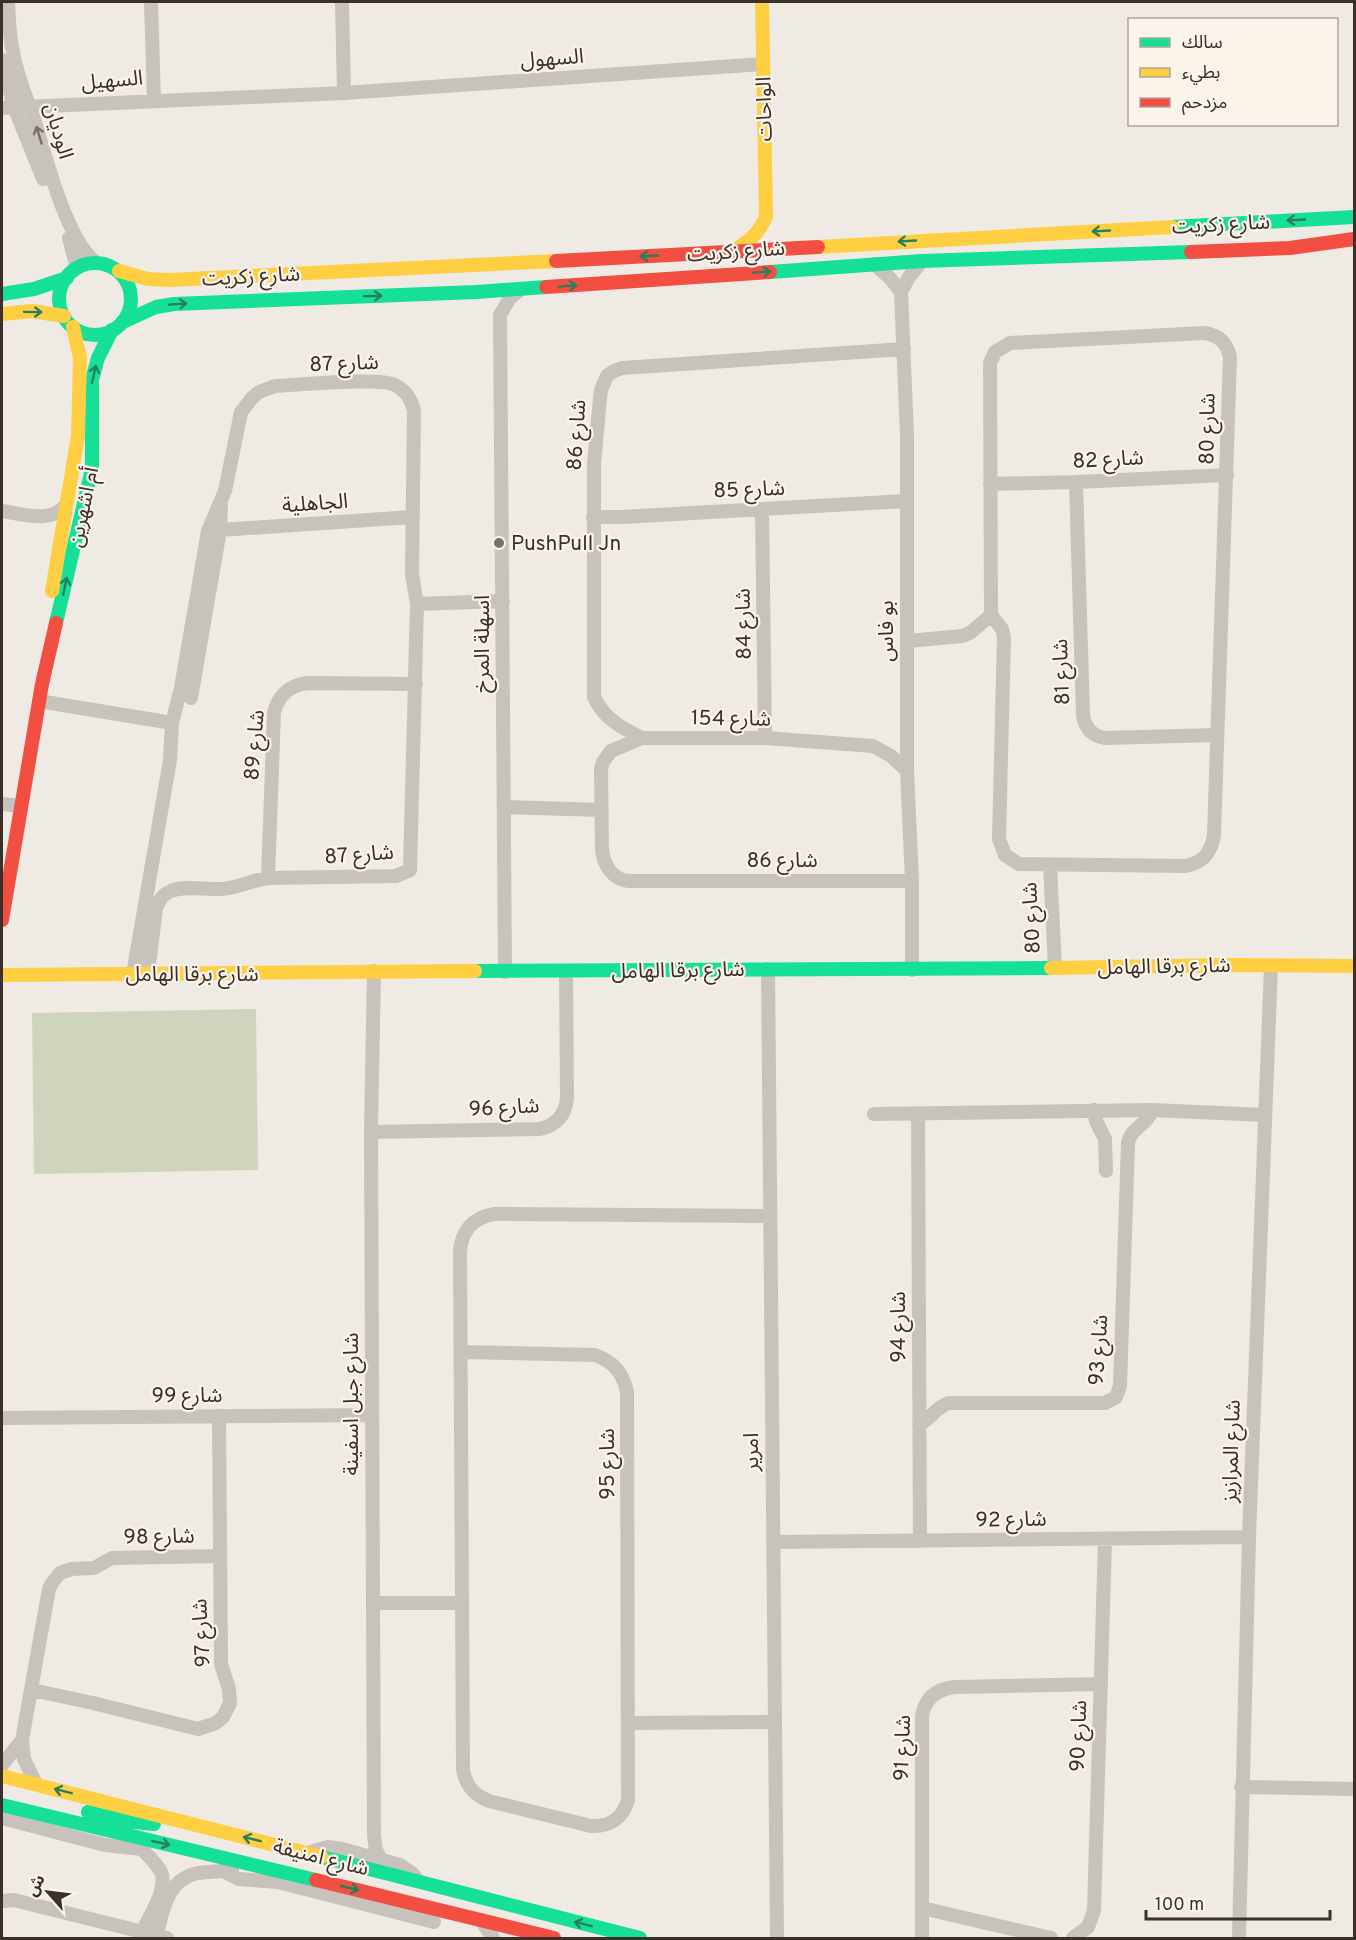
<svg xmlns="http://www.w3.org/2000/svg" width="1356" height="1940" viewBox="0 0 1356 1940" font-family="Overpass,'Noto Sans Arabic',sans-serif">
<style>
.green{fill:#cfd5bc}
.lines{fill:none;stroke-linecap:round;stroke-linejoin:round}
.street{stroke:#c8c2bc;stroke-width:14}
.fast{stroke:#16e098;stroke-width:14}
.slow{stroke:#ffcf43;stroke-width:14}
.jam{stroke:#f24e42;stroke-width:14}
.oneway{stroke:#7a716b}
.oneway2{stroke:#2a7f5b}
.poi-dot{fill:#79706a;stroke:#fbf4eb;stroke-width:2}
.labels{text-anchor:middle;stroke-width:4.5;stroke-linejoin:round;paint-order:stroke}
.street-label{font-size:21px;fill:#3a2f29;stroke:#fbf4eb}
.poi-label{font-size:21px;fill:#3a2f29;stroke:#fbf4eb;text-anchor:start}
</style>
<rect width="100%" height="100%" fill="#efeae3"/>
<!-- green -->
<path class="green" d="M 256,1009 L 258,1170 L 34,1174 L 32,1013 Z"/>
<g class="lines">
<!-- street -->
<path class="street" d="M 8,2 C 9,18 9,35 13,52 C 17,76 27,99 35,122 C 46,157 67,243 97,263
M 151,2 L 154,101
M 342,2 L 344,93
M 2,60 L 14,107 L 43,179
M 2,108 L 344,93 L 763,64
M 69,238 L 76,264 L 74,270
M 874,264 L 890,278 L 901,292
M 1204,333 C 1219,335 1227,343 1230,357 L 1214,835 C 1211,853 1203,863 1185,866 L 1019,864 L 1005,855 L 999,839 L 1004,637 L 1002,629 L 991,615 L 990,363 L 995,352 L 1010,343 Z
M 1076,482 L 1083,715 C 1085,728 1092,736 1105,738 L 1216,735
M 990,484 L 1076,482 L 1227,475
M 762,510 L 765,738
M 2,511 C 22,514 51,524 66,505
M 593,517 L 622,517 L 906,501
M 220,530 L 412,517
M 908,641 L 962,636 L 970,633 L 991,615
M 191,698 L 220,530 L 221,505
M 39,701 L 172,723
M 642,738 C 622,728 604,719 594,697 L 594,464 L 600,398 L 601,390 L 607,376 L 614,371 L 622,368 L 904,349
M 907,771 L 891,756 L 873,746 L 765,738 L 642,738 L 611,751 L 603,762 L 601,769 L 602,850 C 604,865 612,879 628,881 L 912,881
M 2,804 L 21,806
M 504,807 L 602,810
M 1050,865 L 1055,968
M 268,878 L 274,713 C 278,695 290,685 308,683 L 416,684
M 768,969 L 777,1938
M 912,970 L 912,881 L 907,771 L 907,435 L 901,292 L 909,277 L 922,261
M 374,971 L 371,1132 L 374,1836 L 376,1850 L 381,1860
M 505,972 L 500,315 L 510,298 L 521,289
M 133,974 L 170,760 L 172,723 L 181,688 L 208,531 L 225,491 L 241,412 L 252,398 L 259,392 L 275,386 C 299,385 379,377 395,385 C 406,390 411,399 414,410 L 412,574 L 417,604 L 503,601
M 148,974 L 156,908 C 159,900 163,894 171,891 C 186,885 206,890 222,889 C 238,888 252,880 268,878 L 396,876 L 410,870 L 417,604
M 1094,1110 L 1096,1121 L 1105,1139 L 1106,1171
M 874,1114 L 1152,1110 L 1265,1115
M 918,1114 L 920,1541
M 371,1132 L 540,1129 C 557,1125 566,1114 567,1097 L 566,971
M 461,1352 L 595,1355 C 614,1362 623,1373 627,1392 L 628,1800 C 623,1818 610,1827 591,1826 L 489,1801 C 474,1795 466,1786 463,1770 C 462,1598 461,1426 460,1254 C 460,1232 473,1217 495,1214 L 770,1216
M 2,1418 L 372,1415
M 919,1424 C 931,1420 935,1407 949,1403 L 1105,1403 L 1116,1397 L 1120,1386 L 1128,1143 C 1131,1127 1148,1125 1152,1110
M 773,1542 L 1249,1537
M 373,1603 L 462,1603
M 32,1690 L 93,1703 L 198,1729 L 216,1723 L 223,1717 L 230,1703 L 229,1689 L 221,1664 L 219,1416
M 628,1723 L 774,1722
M 2,1765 L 22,1740
M 36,1784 L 24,1759 L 22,1740 L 49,1589 L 52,1583 L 60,1573 L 72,1569 L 94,1568 L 112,1558 L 220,1556
M 1241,1787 L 1354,1789
M 2,1818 L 105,1845 L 142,1849
M 137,1844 C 145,1852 154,1861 160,1870 C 170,1886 149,1917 142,1932
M 307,1853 L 328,1847 L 342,1849 L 400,1865 L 413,1874 L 418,1881
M 223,1871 L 239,1879 L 278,1882 L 434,1922
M 2,1901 L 14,1900 L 167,1938
M 922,1908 L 1051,1938
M 481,1920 L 493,1938
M 156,1936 C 163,1912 166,1882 194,1874 C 206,1871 219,1872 232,1870
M 922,1938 L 922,1716 C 925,1698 937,1689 955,1687 L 1101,1684
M 1073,1938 L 1088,1927 L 1094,1911 L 1105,1539
M 1239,1938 L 1249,1537 L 1271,966"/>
<!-- fast -->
<path class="fast" d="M 1172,227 L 1354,217
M59 299a36 36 0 1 1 72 0a36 36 0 1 1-72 0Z
M 770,272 L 922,261 L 1191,252
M 2,294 L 34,289 L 67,278
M 123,322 L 156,307 L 174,304 L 476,292 L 546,287
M 56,623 L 92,469 L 92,380 L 98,358 L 112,330
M 475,971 L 1051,968
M 2,1805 L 316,1880
M 88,1812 L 125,1821 L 154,1824
M 322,1857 L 640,1938"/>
<!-- slow -->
<path class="slow" d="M 818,247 L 1172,227
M 733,251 C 748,242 760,233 766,216 L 762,2
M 119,271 L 148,279 L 170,280 L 556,261
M 2,314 L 32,311 L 64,316
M 52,591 L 78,436 L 80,358 L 73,327
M 1051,968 L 1231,965 L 1354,966
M 2,975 L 475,971
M 2,1776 L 322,1857"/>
<!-- jam -->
<path class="jam" d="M 1191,252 L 1290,248 L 1354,239
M 556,261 L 818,247
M 546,287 L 770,272
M 2,920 L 42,684 L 56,623
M 316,1880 L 554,1938"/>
</g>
<!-- one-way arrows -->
<defs><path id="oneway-shaft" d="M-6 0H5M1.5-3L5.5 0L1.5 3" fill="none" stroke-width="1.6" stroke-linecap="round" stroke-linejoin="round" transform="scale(1.5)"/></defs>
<use class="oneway" href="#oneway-shaft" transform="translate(39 135) rotate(-107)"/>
<g class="oneway2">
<use href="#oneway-shaft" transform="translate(1296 220) rotate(177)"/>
<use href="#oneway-shaft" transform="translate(1101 231) rotate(177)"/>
<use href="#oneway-shaft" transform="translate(907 241) rotate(177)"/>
<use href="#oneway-shaft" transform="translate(649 256) rotate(177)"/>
<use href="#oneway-shaft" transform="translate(762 272) rotate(-4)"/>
<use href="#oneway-shaft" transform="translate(568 286) rotate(-4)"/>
<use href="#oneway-shaft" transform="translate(373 296) rotate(-2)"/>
<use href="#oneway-shaft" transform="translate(178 304) rotate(-4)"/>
<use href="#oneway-shaft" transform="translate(33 312) rotate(1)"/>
<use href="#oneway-shaft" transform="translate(94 374) rotate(-77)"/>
<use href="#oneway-shaft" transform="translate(65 586) rotate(-78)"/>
<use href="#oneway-shaft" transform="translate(63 1791) rotate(-166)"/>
<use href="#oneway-shaft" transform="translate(252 1839) rotate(-166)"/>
<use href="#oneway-shaft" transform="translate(161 1843) rotate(13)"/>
<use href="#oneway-shaft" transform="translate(350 1888) rotate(13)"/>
<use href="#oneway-shaft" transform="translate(583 1924) rotate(-166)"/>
</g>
<!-- markers -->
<circle class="poi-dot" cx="499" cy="543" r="6"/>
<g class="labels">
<!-- street labels -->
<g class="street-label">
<text transform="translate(552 58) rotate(-4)" y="7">السهول</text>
<text transform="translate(112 80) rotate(-5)" y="7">السهيل</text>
<text transform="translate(764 109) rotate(-91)" y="7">الواحات</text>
<text transform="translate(59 131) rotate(74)" y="7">الوديان</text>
<text transform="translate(1221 224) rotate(-3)" y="7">شارع زكريت</text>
<text transform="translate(736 251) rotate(-4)" y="7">شارع زكريت</text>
<text transform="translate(251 276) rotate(-3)" y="7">شارع زكريت</text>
<text transform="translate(344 363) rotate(-2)" y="7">شارع 87</text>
<text transform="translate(1207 429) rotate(-89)" y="7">شارع 80</text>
<text transform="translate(576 435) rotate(-86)" y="7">شارع 86</text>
<text transform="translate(1108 459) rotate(-3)" y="7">شارع 82</text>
<text transform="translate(749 489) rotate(-2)" y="7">شارع 85</text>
<text transform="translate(315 503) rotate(-4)" y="7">الجاهلية</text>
<text transform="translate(83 507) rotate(-78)" y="7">أم اشهرين</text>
<text transform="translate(743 624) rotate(-91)" y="7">شارع 84</text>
<text transform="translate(886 631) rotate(-90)" y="7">بو فاس</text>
<text transform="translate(482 644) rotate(-90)" y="7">اسهلة المرخ</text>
<text transform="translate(1061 672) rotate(-92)" y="7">شارع 81</text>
<text transform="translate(731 718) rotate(1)" y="7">شارع 154</text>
<text transform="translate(254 745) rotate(-85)" y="7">شارع 89</text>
<text transform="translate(359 854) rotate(-4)" y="7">شارع 87</text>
<text x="782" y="867">شارع 86</text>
<text transform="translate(1031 918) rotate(-93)" y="7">شارع 80</text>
<text transform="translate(1164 966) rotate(-1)" y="7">شارع برقا الهامل</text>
<text transform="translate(678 970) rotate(-1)" y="7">شارع برقا الهامل</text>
<text x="192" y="981">شارع برقا الهامل</text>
<text transform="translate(504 1107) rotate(-3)" y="7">شارع 96</text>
<text transform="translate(898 1327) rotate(-90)" y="7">شارع 94</text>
<text transform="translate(1098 1350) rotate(-86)" y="7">شارع 93</text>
<text x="187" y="1402">شارع 99</text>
<text transform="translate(351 1404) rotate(-90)" y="7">شارع جبل اسفينة</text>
<text transform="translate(1231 1451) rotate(-88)" y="7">شارع المرازيز</text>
<text transform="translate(751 1452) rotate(-90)" y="7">امرير</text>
<text transform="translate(607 1464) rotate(-90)" y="7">شارع 95</text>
<text transform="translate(1011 1519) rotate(-1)" y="7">شارع 92</text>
<text transform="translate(159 1536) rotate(-1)" y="7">شارع 98</text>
<text transform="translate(201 1633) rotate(-93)" y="7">شارع 97</text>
<text transform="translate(1078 1736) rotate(-88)" y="7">شارع 90</text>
<text transform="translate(902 1748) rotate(-88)" y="7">شارع 91</text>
<text transform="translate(321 1857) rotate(14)" y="7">شارع امنيفة</text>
</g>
<!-- poi labels -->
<g class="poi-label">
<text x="511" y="550">PushPull Jn</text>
</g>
</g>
<!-- border -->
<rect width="1356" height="1940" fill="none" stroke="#3a2f29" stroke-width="6"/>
<!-- legend -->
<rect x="1128" y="18" width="210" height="108" fill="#fbf4eb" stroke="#aea59d" stroke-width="1.5"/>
<rect x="1140" y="38" width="30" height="9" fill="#16e098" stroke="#aea59d" stroke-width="1.5"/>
<text x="1182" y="48" font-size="18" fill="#3a2f29">سالك</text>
<rect x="1140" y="68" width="30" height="9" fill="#ffcf43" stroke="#aea59d" stroke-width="1.5"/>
<text x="1182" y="78" font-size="18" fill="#3a2f29">بطيء</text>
<rect x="1140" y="98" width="30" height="9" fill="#f24e42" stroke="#aea59d" stroke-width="1.5"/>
<text x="1182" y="108" font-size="18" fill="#3a2f29">مزدحم</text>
<!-- north arrow -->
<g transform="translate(48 1892) rotate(298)" stroke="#fbf4eb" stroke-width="4.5" paint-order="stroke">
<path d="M0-4.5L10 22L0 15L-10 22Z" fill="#3a2f29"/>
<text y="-9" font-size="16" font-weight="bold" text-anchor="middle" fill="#3a2f29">ش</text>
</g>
<!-- scale -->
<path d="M1146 1910v9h184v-9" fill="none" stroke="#3a2f29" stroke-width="3"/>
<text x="1155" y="1910" font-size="18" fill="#3a2f29" stroke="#fbf4eb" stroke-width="4.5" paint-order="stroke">100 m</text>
</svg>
